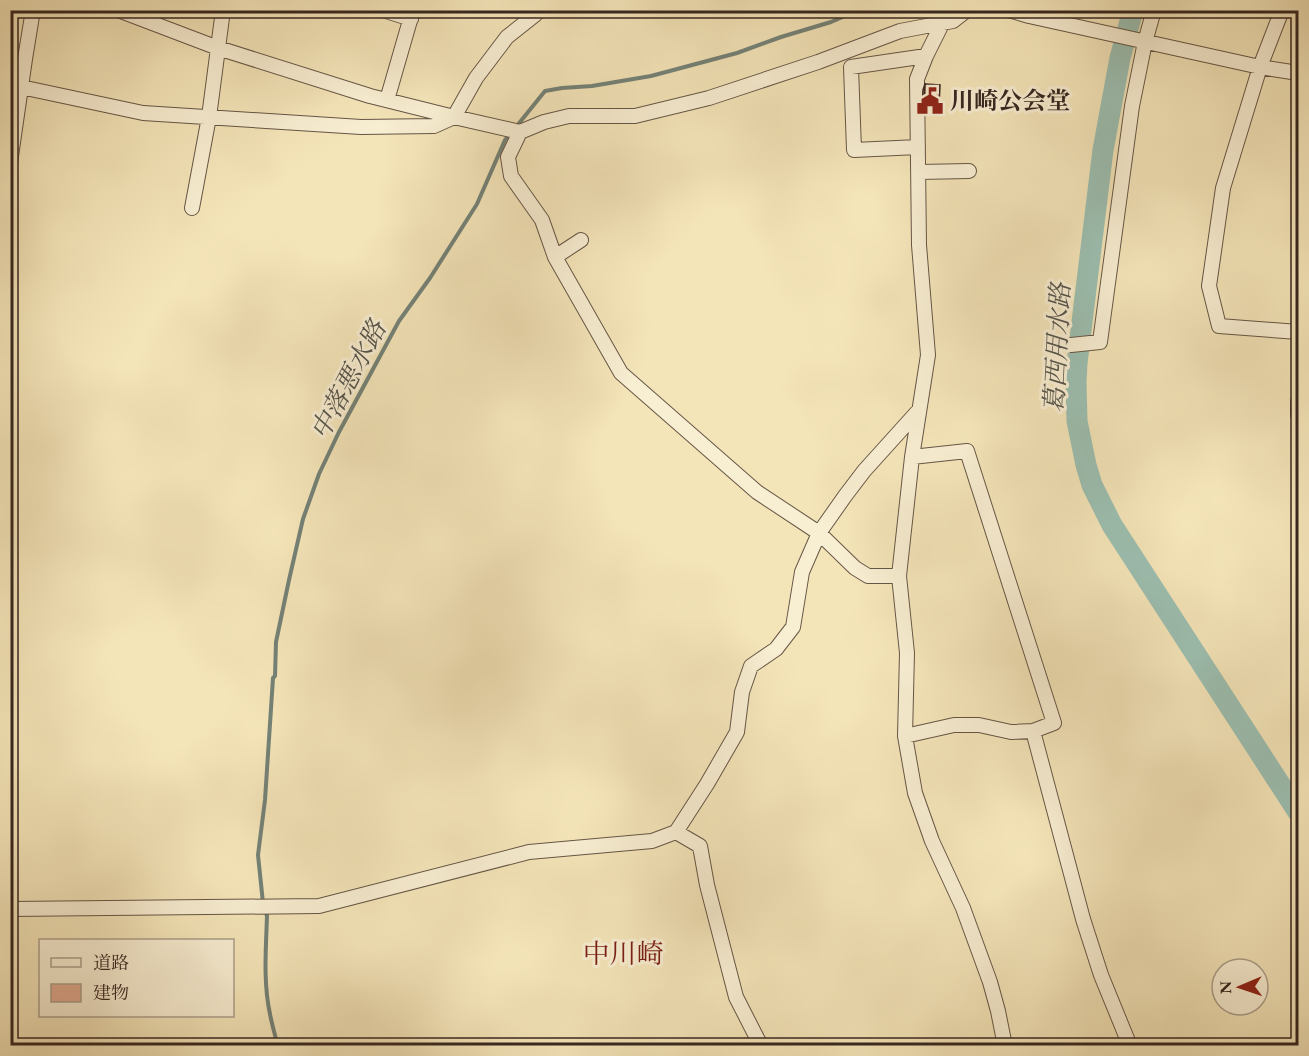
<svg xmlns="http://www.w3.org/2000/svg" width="1309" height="1056" viewBox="0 0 1309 1056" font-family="'EB Garamond','Noto Serif JP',serif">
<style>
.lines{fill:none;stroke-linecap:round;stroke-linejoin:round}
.stream{stroke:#748277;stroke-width:4}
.river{stroke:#9cbfb1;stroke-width:21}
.street-casing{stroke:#665646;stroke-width:16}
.street{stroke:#f8eed2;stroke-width:14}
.wall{fill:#c1927c;stroke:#372620;stroke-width:1.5}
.shaded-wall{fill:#9d7765;stroke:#372620;stroke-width:1.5}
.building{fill:#e0aa90;stroke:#372620;stroke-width:1.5}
.labels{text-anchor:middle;stroke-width:6;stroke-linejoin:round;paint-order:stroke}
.poi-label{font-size:24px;font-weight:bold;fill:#372620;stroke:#f8eed2;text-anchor:start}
.water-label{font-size:26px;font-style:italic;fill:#55544c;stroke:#f8eed2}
.quarter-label{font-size:27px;fill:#7a1f14;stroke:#f8eed2}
</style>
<rect width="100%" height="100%" fill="#f4e5b9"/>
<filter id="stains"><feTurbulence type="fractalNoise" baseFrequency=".00333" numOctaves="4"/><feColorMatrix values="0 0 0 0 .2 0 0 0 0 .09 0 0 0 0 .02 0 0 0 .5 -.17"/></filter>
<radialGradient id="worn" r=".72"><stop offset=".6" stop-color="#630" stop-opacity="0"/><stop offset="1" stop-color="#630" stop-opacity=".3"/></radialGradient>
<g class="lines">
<!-- stream -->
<path class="stream" d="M 516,127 L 545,91 L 562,88 L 592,86 L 651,76 L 737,53 L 781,37 L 831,22 L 859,10
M 263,903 L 258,855 L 265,800 L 273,678 L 275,676 L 276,642 L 289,580 L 303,519 L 319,474 L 339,432 L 399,321 L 430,278 L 477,204 L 505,140 L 511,133
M 265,910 L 267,916 C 266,948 263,982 270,1014 C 272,1025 275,1035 278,1046"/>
<!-- river -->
<path class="river" d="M 1133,10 L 1120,58 L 1103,150 L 1077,363 L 1076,382 L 1077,421 L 1086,465 L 1092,485 L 1112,525 L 1298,812"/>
<defs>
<path id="street" d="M 118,10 L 218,48 L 370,96 L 454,117 L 520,132 L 544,122 L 569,116 L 635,116 L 709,98 L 818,62 L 900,31 L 953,21 L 967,10
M 383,10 L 411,19
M 935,10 L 942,24
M 1009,10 L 1029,16 L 1260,67 L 1298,73
M 1282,10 L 1260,67 L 1223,188 L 1209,286 L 1219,326 L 1298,332
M 942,24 L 926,56 L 917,79 L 919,245 L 928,355 L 912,457 L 899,576 L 907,653 L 905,736 L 915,793 L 932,841 L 963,908 L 990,982 L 998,1011 L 1005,1046
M 21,87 L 143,113 L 361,127 L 434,126 L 454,117 L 476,78 L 507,37 L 536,14 L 535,10
M 387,100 L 413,10
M 918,147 L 854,150 L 851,67 L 926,56
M 10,163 L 25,59 L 33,10
M 919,172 L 969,171
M 192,208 L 209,117 L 223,10
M 555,257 L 581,240
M 1071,345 L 1100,342 L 1132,106 L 1145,42 L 1154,10
M 1298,415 L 1298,402
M 912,457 L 967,451 L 1054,723 L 1033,731 L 1083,919 L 1101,975 L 1130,1046
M 899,576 L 868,576 L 855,568 L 819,533 L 845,496 L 864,471 L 919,410
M 905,736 L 954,725 L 979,725 L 1011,732 L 1033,731
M 676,832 L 700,846 L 707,885 L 736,997 L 761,1046
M 10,909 L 319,906 L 529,852 L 652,841 L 676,832 L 707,784 L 737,732 L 742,692 L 751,666 L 776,649 L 793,627 L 802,572 L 819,533 L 757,492 L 621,373 L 555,257 L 542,220 L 511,176 L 508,157 L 520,132"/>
</defs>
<!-- street casing -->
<use href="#street" class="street-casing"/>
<!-- street -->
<use href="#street" class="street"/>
</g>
<!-- wall -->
<path class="wall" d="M 925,84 L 939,106 L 937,112 L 922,111 L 923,90 Z"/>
<!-- shaded-wall -->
<path class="shaded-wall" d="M 924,105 L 939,106 L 937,112 L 922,111 Z"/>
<!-- building -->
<path class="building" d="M 925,84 L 940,85 L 939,106 L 924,105 Z"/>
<!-- icons -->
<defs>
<symbol id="civic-bare" viewBox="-9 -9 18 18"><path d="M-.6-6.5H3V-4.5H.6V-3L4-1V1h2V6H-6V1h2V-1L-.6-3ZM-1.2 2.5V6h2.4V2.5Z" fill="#8f2418" stroke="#f8eed2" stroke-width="2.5" paint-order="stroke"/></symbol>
</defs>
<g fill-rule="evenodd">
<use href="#civic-bare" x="911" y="82" width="38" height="38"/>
</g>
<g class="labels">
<!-- poi labels -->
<g class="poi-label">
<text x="950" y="109">川崎公会堂</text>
</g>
<!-- water labels -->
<g class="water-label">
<text transform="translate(1057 348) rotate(-87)" y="9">葛西用水路</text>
<text transform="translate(348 380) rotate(-62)" y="9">中落悪水路</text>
</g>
<!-- quarter labels -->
<g class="quarter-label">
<text x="623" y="963">中川崎</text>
</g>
</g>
<!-- margin -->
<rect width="1309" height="1056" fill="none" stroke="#f4e5b9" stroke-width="36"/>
<rect x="12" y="12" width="1285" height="1032" fill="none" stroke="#372620" stroke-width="3"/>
<rect x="18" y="18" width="1273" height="1020" fill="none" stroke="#372620" stroke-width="1.5"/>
<!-- legend -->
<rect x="39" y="939" width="195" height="78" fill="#f8eed2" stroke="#ab9e8b" stroke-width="1.5"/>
<rect x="51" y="958" width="30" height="9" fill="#f8eed2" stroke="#ab9e8b" stroke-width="1.5"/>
<text x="93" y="969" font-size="18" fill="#372620">道路</text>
<rect x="51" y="984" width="30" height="18" fill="#e0aa90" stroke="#ab9e8b" stroke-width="1.5"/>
<text x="93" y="999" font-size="18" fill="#372620">建物</text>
<!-- north arrow -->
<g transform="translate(1240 987) rotate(268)"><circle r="28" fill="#f8eed2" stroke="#ab9e8b" stroke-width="1.5"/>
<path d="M0-4.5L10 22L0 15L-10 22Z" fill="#8f2418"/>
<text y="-9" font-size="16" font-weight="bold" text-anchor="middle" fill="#372620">N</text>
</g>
<rect width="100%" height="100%" filter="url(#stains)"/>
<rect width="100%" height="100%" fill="url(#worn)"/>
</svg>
